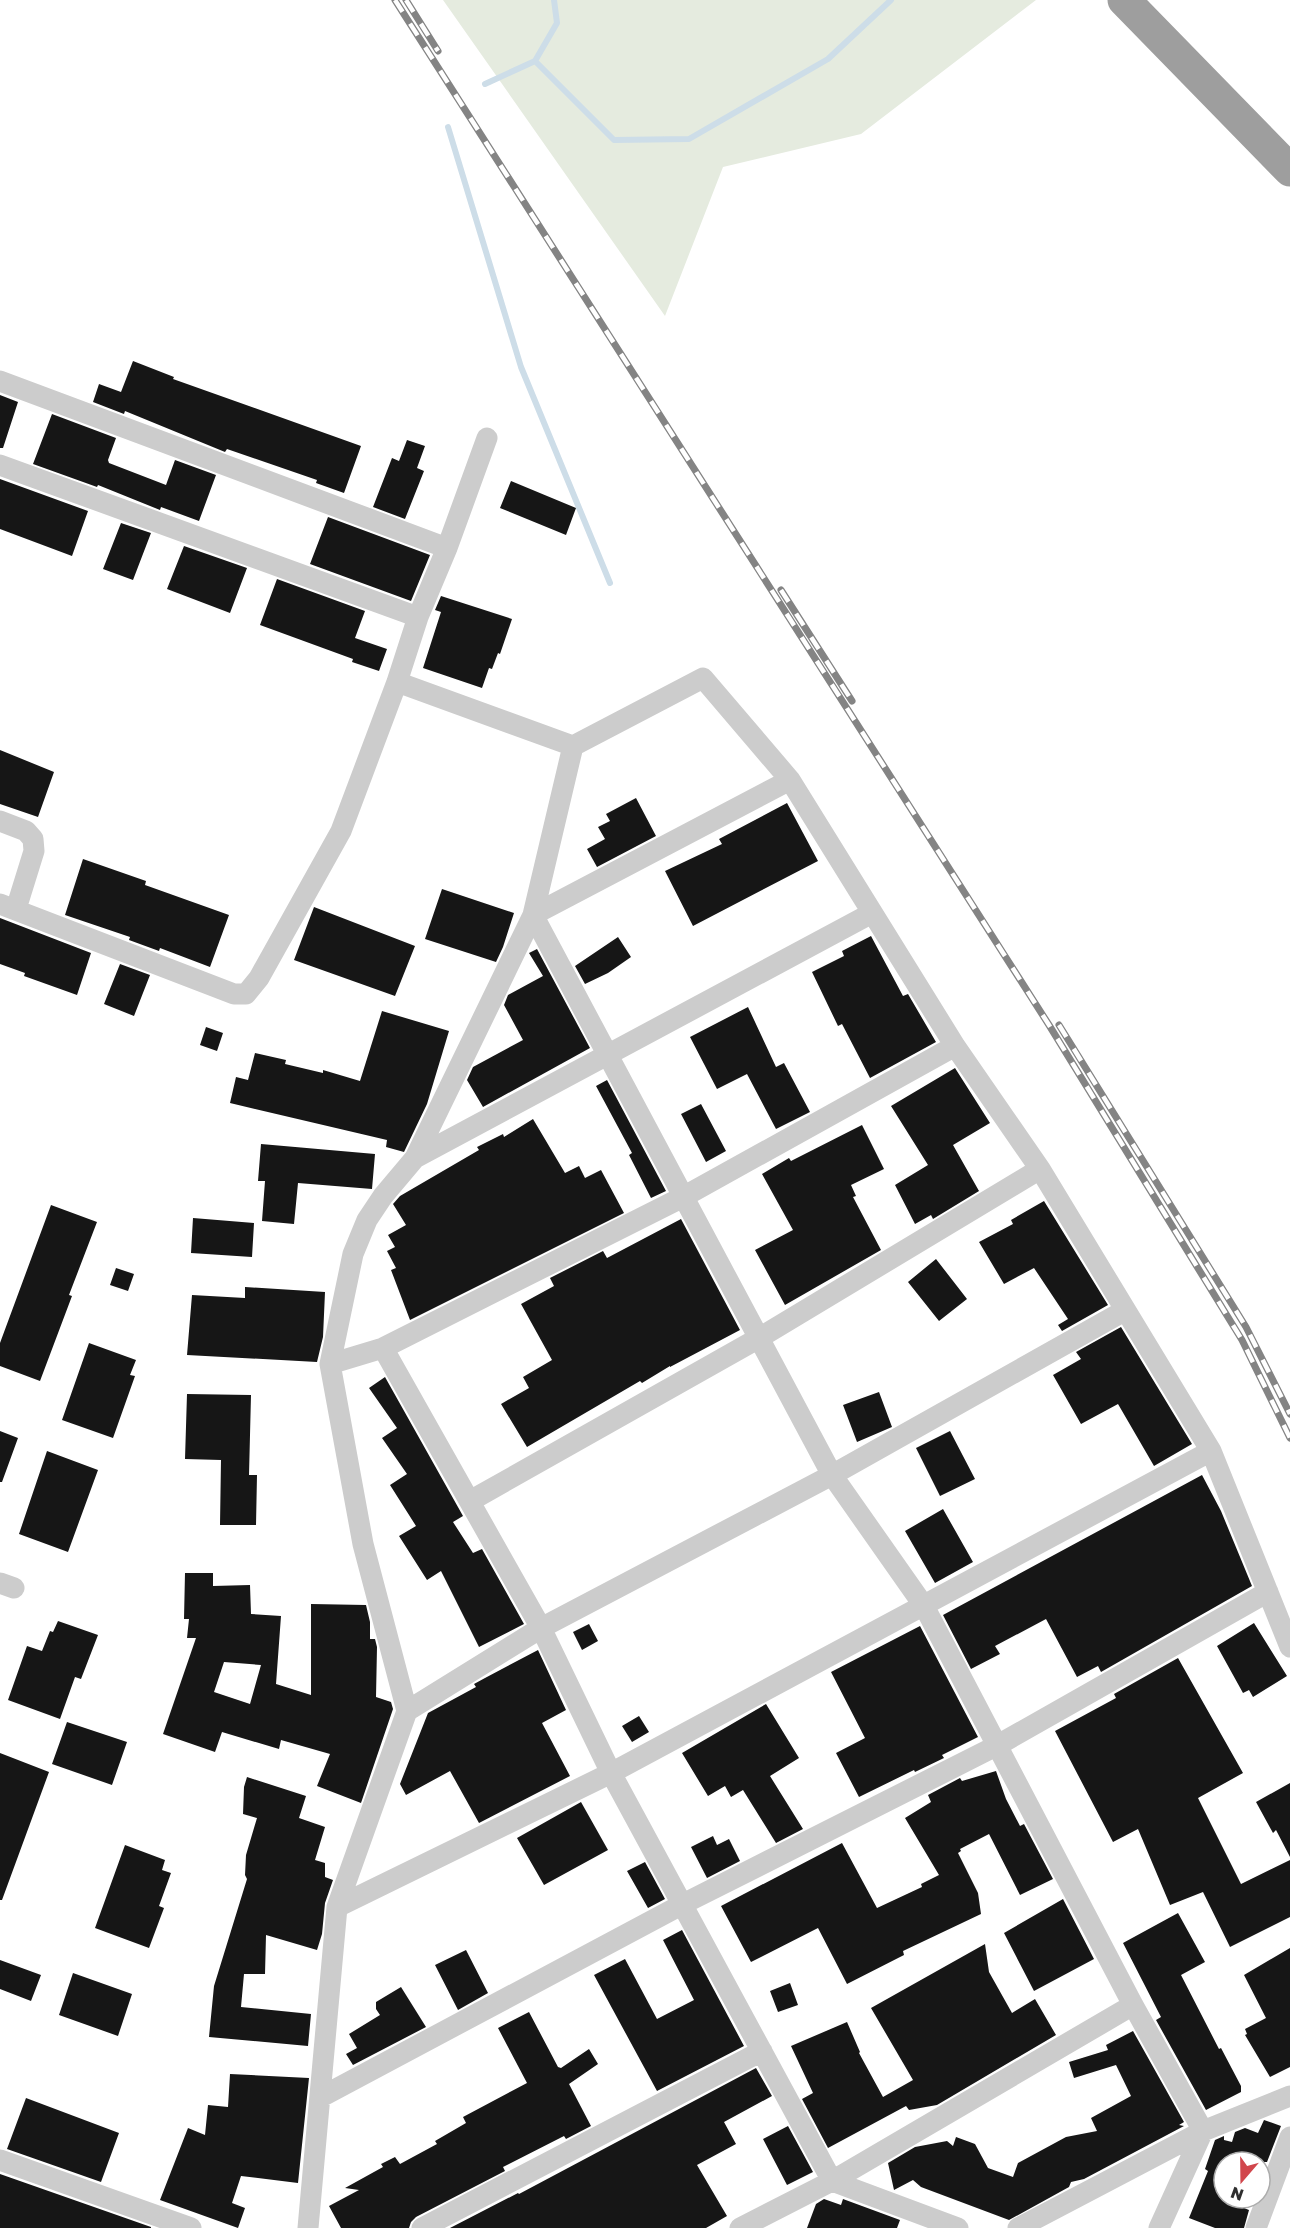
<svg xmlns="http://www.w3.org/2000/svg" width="1290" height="2228" viewBox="0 0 1290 2228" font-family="'Golos Text',sans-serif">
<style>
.green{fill:#e5ebdf}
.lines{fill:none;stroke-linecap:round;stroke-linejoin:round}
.stream{stroke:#cddde8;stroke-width:6}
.building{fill:#161616;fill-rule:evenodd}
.minor{stroke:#ccc;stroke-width:21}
.trunk{stroke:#9e9e9e;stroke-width:33}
.rail-casing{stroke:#848484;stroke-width:7}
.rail{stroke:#fff;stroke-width:4.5;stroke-dasharray:14;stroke-linecap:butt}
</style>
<rect width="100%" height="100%" fill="#fff"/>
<!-- green -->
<path class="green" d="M 443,0 L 1036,0 L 861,134 L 723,167 L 665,316 Z"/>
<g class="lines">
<!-- stream -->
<path class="stream" d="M 535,61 L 557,23 L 554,0
M 485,84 L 535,61 L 614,140 L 689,139 L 828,59 L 891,0
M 448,127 L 521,367 L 610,583"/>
</g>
<!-- building -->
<path class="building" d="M 133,361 L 174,377 L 173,379 L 361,446 L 344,493 L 316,483 L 317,480 L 227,449 L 225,452 L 125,411 L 124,414 L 93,402 L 99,384 L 121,392 Z
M 0,395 L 18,402 L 3,448 L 0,448 Z
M 52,414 L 116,438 L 108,460 L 109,463 L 166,485 L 175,460 L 216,475 L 199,521 L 161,507 L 160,510 L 98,485 L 97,487 L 33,464 Z
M 407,440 L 425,446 L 417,468 L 424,471 L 405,519 L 373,507 L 392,458 L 399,461 Z
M 0,479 L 88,511 L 72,556 L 0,529 Z
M 511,481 L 576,508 L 566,535 L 500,508 Z
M 328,517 L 430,555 L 411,601 L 310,564 Z
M 121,523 L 151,533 L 133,580 L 103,569 Z
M 184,546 L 247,568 L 230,613 L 167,589 Z
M 277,579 L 365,611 L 355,638 L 387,649 L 379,671 L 352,662 L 353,659 L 260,625 Z
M 441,596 L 512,619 L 500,654 L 498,653 L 492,669 L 489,668 L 482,688 L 423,668 L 441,612 L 435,610 Z
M 0,750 L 54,772 L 38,817 L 0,804 Z
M 636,798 L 656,836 L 597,867 L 587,849 L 605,839 L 598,827 L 610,821 L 606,814 Z
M 787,803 L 818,861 L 693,926 L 665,871 L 722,844 L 719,839 Z
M 83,859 L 146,881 L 145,885 L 229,915 L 210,967 L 160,948 L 159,951 L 129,940 L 130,937 L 65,915 Z
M 442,889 L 514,913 L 503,947 L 496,962 L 425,939 Z
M 314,907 L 415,946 L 395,996 L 294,960 Z
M 0,918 L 91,953 L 77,995 L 24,976 L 25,973 L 0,964 Z
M 871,936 L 903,996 L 908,994 L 936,1042 L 870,1078 L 842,1024 L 838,1026 L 812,972 L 844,956 L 842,951 Z
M 618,937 L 631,957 L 608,973 L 585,984 L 575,966 Z
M 537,949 L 590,1048 L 483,1107 L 467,1080 L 473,1067 L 523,1040 L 504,1005 L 508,995 L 543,976 L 529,953 Z
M 120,964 L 150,975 L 134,1016 L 104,1004 Z
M 748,1007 L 776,1067 L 784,1063 L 810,1112 L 776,1129 L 747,1074 L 717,1089 L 690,1037 Z
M 382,1011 L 449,1031 L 427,1104 L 404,1152 L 386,1147 L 387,1140 L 230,1103 L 236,1077 L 248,1080 L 255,1053 L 286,1060 L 285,1064 L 323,1073 L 323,1070 L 360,1081 Z
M 206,1027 L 223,1033 L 217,1051 L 200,1045 Z
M 955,1068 L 990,1123 L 953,1145 L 979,1191 L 933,1219 L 931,1215 L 915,1224 L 895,1185 L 928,1165 L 891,1106 Z
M 607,1080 L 666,1191 L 651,1198 L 629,1155 L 632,1153 L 596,1086 Z
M 701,1104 L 726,1151 L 706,1162 L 681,1114 Z
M 533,1119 L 565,1173 L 579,1166 L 585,1178 L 601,1170 L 624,1213 L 410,1320 L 391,1270 L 396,1268 L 387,1251 L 395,1247 L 388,1235 L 406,1225 L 393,1204 L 400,1196 L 479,1150 L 477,1147 L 503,1134 L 504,1137 Z
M 862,1125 L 884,1169 L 851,1185 L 856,1196 L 853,1197 L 881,1250 L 785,1305 L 755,1250 L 793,1230 L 762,1174 L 789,1158 L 791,1161 Z
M 261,1144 L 375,1154 L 372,1189 L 298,1183 L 294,1224 L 262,1221 L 265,1181 L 258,1181 Z
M 1044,1201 L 1108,1305 L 1062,1331 L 1058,1325 L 1068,1319 L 1034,1268 L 1004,1284 L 979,1242 L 1013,1224 L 1011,1220 Z
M 51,1205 L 97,1222 L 69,1295 L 72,1296 L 40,1381 L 0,1366 L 0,1343 Z
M 193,1218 L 254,1223 L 252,1257 L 191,1253 Z
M 681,1219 L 740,1330 L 670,1367 L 670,1366 L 642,1383 L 640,1381 L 527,1447 L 501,1404 L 529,1388 L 523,1377 L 552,1360 L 521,1304 L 554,1286 L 550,1278 L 603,1251 L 607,1258 Z
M 936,1259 L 967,1299 L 939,1321 L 908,1282 Z
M 116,1268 L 134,1274 L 128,1291 L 110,1285 Z
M 245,1287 L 325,1292 L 323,1337 L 317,1362 L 187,1355 L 192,1295 L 245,1298 Z
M 1121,1327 L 1192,1444 L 1154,1466 L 1118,1404 L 1081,1424 L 1053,1375 L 1081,1359 L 1076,1352 Z
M 89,1343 L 136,1360 L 130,1375 L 135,1376 L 113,1438 L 62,1420 Z
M 385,1377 L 463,1516 L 453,1522 L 473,1553 L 482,1549 L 524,1624 L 479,1647 L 441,1571 L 427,1580 L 399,1536 L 416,1526 L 390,1485 L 407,1474 L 382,1438 L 397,1428 L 369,1388 Z
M 879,1392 L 892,1427 L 857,1442 L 843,1405 Z
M 187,1394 L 251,1395 L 249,1475 L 257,1475 L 256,1525 L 220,1525 L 221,1460 L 185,1459 Z
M 0,1431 L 18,1438 L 2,1482 L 0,1482 Z
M 950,1431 L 975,1479 L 940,1496 L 916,1448 Z
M 47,1451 L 98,1470 L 68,1552 L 19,1534 Z
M 1202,1475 L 1221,1511 L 1252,1586 L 1101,1672 L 1098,1666 L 1077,1677 L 1046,1619 L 995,1646 L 1000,1654 L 971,1669 L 943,1615 Z
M 943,1509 L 973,1562 L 935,1583 L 905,1531 Z
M 185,1573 L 213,1573 L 213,1586 L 250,1585 L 251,1614 L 281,1616 L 276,1684 L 311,1695 L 311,1604 L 366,1605 L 370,1622 L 370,1639 L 375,1639 L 377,1647 L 376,1697 L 391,1702 L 393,1709 L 361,1803 L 317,1786 L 330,1754 L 281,1740 L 279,1749 L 222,1732 L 215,1752 L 163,1734 L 196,1638 L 187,1638 L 189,1619 L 184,1619 ZM 224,1662 L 261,1665 L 250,1704 L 214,1692 Z
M 58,1621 L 98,1635 L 81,1679 L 75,1677 L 60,1719 L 8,1700 L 27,1646 L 42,1651 L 50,1631 L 53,1632 Z
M 1254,1623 L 1287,1676 L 1253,1697 L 1249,1690 L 1243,1693 L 1217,1646 Z
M 589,1624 L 598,1641 L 582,1650 L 573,1632 Z
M 920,1626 L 978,1737 L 942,1755 L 944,1758 L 915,1772 L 914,1770 L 859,1797 L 836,1753 L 865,1738 L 831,1672 Z
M 538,1650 L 566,1710 L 542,1723 L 570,1776 L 479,1823 L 450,1771 L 406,1795 L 400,1784 L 428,1713 L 476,1687 L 474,1684 L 485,1678 Z
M 1178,1658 L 1243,1773 L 1198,1798 L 1241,1884 L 1290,1860 L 1290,1917 L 1230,1947 L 1203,1892 L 1170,1905 L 1138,1829 L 1113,1842 L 1055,1731 L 1116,1698 L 1114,1694 Z
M 766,1704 L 799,1758 L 770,1776 L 803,1829 L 776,1843 L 743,1790 L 731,1797 L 725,1786 L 708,1796 L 682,1753 Z
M 639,1716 L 649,1732 L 632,1742 L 622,1726 Z
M 67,1722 L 127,1742 L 112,1785 L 52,1764 Z
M 0,1753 L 49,1772 L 2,1900 L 0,1900 Z
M 996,1771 L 1006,1799 L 1020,1826 L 1024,1824 L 1053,1879 L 1020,1895 L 989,1834 L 960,1849 L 961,1851 L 958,1853 L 978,1893 L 981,1914 L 903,1951 L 904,1955 L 847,1984 L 818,1928 L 751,1962 L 721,1906 L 842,1843 L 877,1908 L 922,1887 L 921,1884 L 939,1875 L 905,1818 L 931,1802 L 928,1795 L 960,1778 L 962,1781 Z
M 247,1777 L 306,1796 L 299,1818 L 325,1827 L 315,1860 L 325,1863 L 325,1877 L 333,1880 L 325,1903 L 322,1934 L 317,1950 L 266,1935 L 265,1974 L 244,1974 L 241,2007 L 311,2014 L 308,2046 L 209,2037 L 214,1986 L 247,1879 L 245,1875 L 246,1855 L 257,1818 L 243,1814 L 244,1787 Z
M 1290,1783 L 1290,1857 L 1276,1830 L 1273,1833 L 1256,1802 Z
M 581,1802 L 608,1850 L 544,1885 L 517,1838 Z
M 713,1836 L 717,1845 L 729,1839 L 740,1861 L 707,1878 L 691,1847 Z
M 125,1845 L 165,1860 L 162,1870 L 171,1873 L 159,1906 L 164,1908 L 149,1948 L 95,1928 Z
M 645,1862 L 665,1899 L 648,1908 L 627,1871 Z
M 1063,1899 L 1094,1959 L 1034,1991 L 1004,1933 Z
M 1178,1913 L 1205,1962 L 1181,1975 L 1219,2049 L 1221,2048 L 1241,2086 L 1241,2092 L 1206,2110 L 1156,2020 L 1161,2017 L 1123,1943 Z
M 682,1930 L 744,2046 L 657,2091 L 594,1975 L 625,1959 L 657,2019 L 694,2000 L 663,1940 Z
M 985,1944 L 989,1972 L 1012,2013 L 1035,1999 L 1056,2035 L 937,2105 L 909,2110 L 906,2106 L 828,2148 L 802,2099 L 813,2093 L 791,2046 L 847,2022 L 860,2052 L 859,2053 L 883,2097 L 913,2080 L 871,2008 Z
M 1290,1948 L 1290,2067 L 1270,2077 L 1245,2035 L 1247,2034 L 1245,2029 L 1266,2018 L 1244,1975 Z
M 466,1950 L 488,1993 L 458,2010 L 435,1965 Z
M 0,1960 L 41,1975 L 31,2001 L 0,1989 Z
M 73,1973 L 132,1994 L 118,2036 L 59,2015 Z
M 790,1983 L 798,2005 L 778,2012 L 770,1991 Z
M 401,1987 L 426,2027 L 353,2065 L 346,2054 L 357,2048 L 349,2034 L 380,2015 L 376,2009 L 376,2002 Z
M 529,2012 L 558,2067 L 561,2068 L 589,2049 L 598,2064 L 569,2084 L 591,2126 L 566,2139 L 564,2136 L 503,2167 L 505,2171 L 416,2217 L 411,2222 L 409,2228 L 341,2228 L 329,2206 L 359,2190 L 345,2188 L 383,2167 L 381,2164 L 395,2157 L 400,2164 L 437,2144 L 435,2141 L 466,2123 L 463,2117 L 527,2083 L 498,2028 Z
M 1133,2031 L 1184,2122 L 1179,2125 L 1184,2126 L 1084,2179 L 1071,2182 L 1069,2187 L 1009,2220 L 921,2187 L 913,2180 L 894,2190 L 888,2163 L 915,2147 L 947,2141 L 953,2146 L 956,2137 L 975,2144 L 988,2168 L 1013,2177 L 1018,2163 L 1066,2137 L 1097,2131 L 1091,2118 L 1131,2096 L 1116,2065 L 1074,2078 L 1069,2062 L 1108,2050 L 1106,2045 Z
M 756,2068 L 772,2096 L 724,2122 L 736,2144 L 697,2165 L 727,2216 L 706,2228 L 450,2228 L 518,2193 L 519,2194 Z
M 230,2074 L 309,2078 L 298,2183 L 241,2176 L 232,2203 L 245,2208 L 238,2228 L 160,2200 L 188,2128 L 205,2135 L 208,2105 L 228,2107 Z
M 26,2098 L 119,2133 L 101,2182 L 7,2149 Z
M 1264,2120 L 1281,2126 L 1267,2162 L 1224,2162 L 1224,2200 L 1249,2210 L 1244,2228 L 1215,2228 L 1189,2218 L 1208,2171 L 1205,2169 L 1215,2140 L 1224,2136 L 1224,2140 L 1232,2142 L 1235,2132 L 1245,2128 L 1258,2133 Z
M 788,2126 L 813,2172 L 787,2185 L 763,2139 Z
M 0,2174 L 151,2227 L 151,2228 L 0,2228 Z
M 824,2199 L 841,2205 L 843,2199 L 900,2220 L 897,2228 L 807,2228 L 816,2204 Z"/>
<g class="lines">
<!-- minor -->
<path class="minor" d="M 0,381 L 447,548
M 0,465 L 418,617
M 397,682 L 573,746
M 790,780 L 533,915 L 832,1475 L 924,1606 L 1133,2005 L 1203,2131 L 1159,2228
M 0,821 L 26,831 L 33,839 L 34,851 L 16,909
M 0,904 L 234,994 L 246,994 L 259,978 L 341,831 L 397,682 L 418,617 L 447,548 L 487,438
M 415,1158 L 872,913
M 383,1348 L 541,1628 L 611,1773 L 832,2181 L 1133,2005
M 330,1364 L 383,1348 L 683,1197 L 955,1046
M 470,1501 L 759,1338 L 1040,1169
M 0,1583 L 14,1588
M 407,1711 L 541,1628 L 832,1475 L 1124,1311
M 337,1907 L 611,1773 L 1211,1451
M 321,2097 L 683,1904 L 998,1745 L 1268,1592
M 0,2160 L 191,2228
M 308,2228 L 337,1907 L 407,1711 L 363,1544 L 330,1364 L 353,1254 L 367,1220 L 383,1196 L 415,1158 L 533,915 L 573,746 L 703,678 L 790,780 L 955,1046 L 1040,1169 L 1211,1451 L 1290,1647
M 422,2228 L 762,2051
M 740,2228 L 832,2181 L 958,2228
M 1018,2228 L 1203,2131 L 1290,2096
M 1256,2228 L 1290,2137"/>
<!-- trunk -->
<path class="trunk" d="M 1124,0 L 1290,170"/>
<defs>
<path id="rail" d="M 395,0 L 1049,1025 L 1242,1340 L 1290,1438
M 406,0 L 438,51
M 781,590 L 852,701
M 1059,1025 L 1246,1327 L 1290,1414"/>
</defs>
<!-- rail casing -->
<use href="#rail" class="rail-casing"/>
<!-- rail -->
<use href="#rail" class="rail"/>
</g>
<!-- north arrow -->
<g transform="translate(1242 2180) rotate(200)"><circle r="28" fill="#ffffff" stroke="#acacac" stroke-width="1.5"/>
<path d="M0-4.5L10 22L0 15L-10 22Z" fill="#d1464c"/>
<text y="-9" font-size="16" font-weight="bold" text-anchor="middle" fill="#2f2f2f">N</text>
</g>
</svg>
